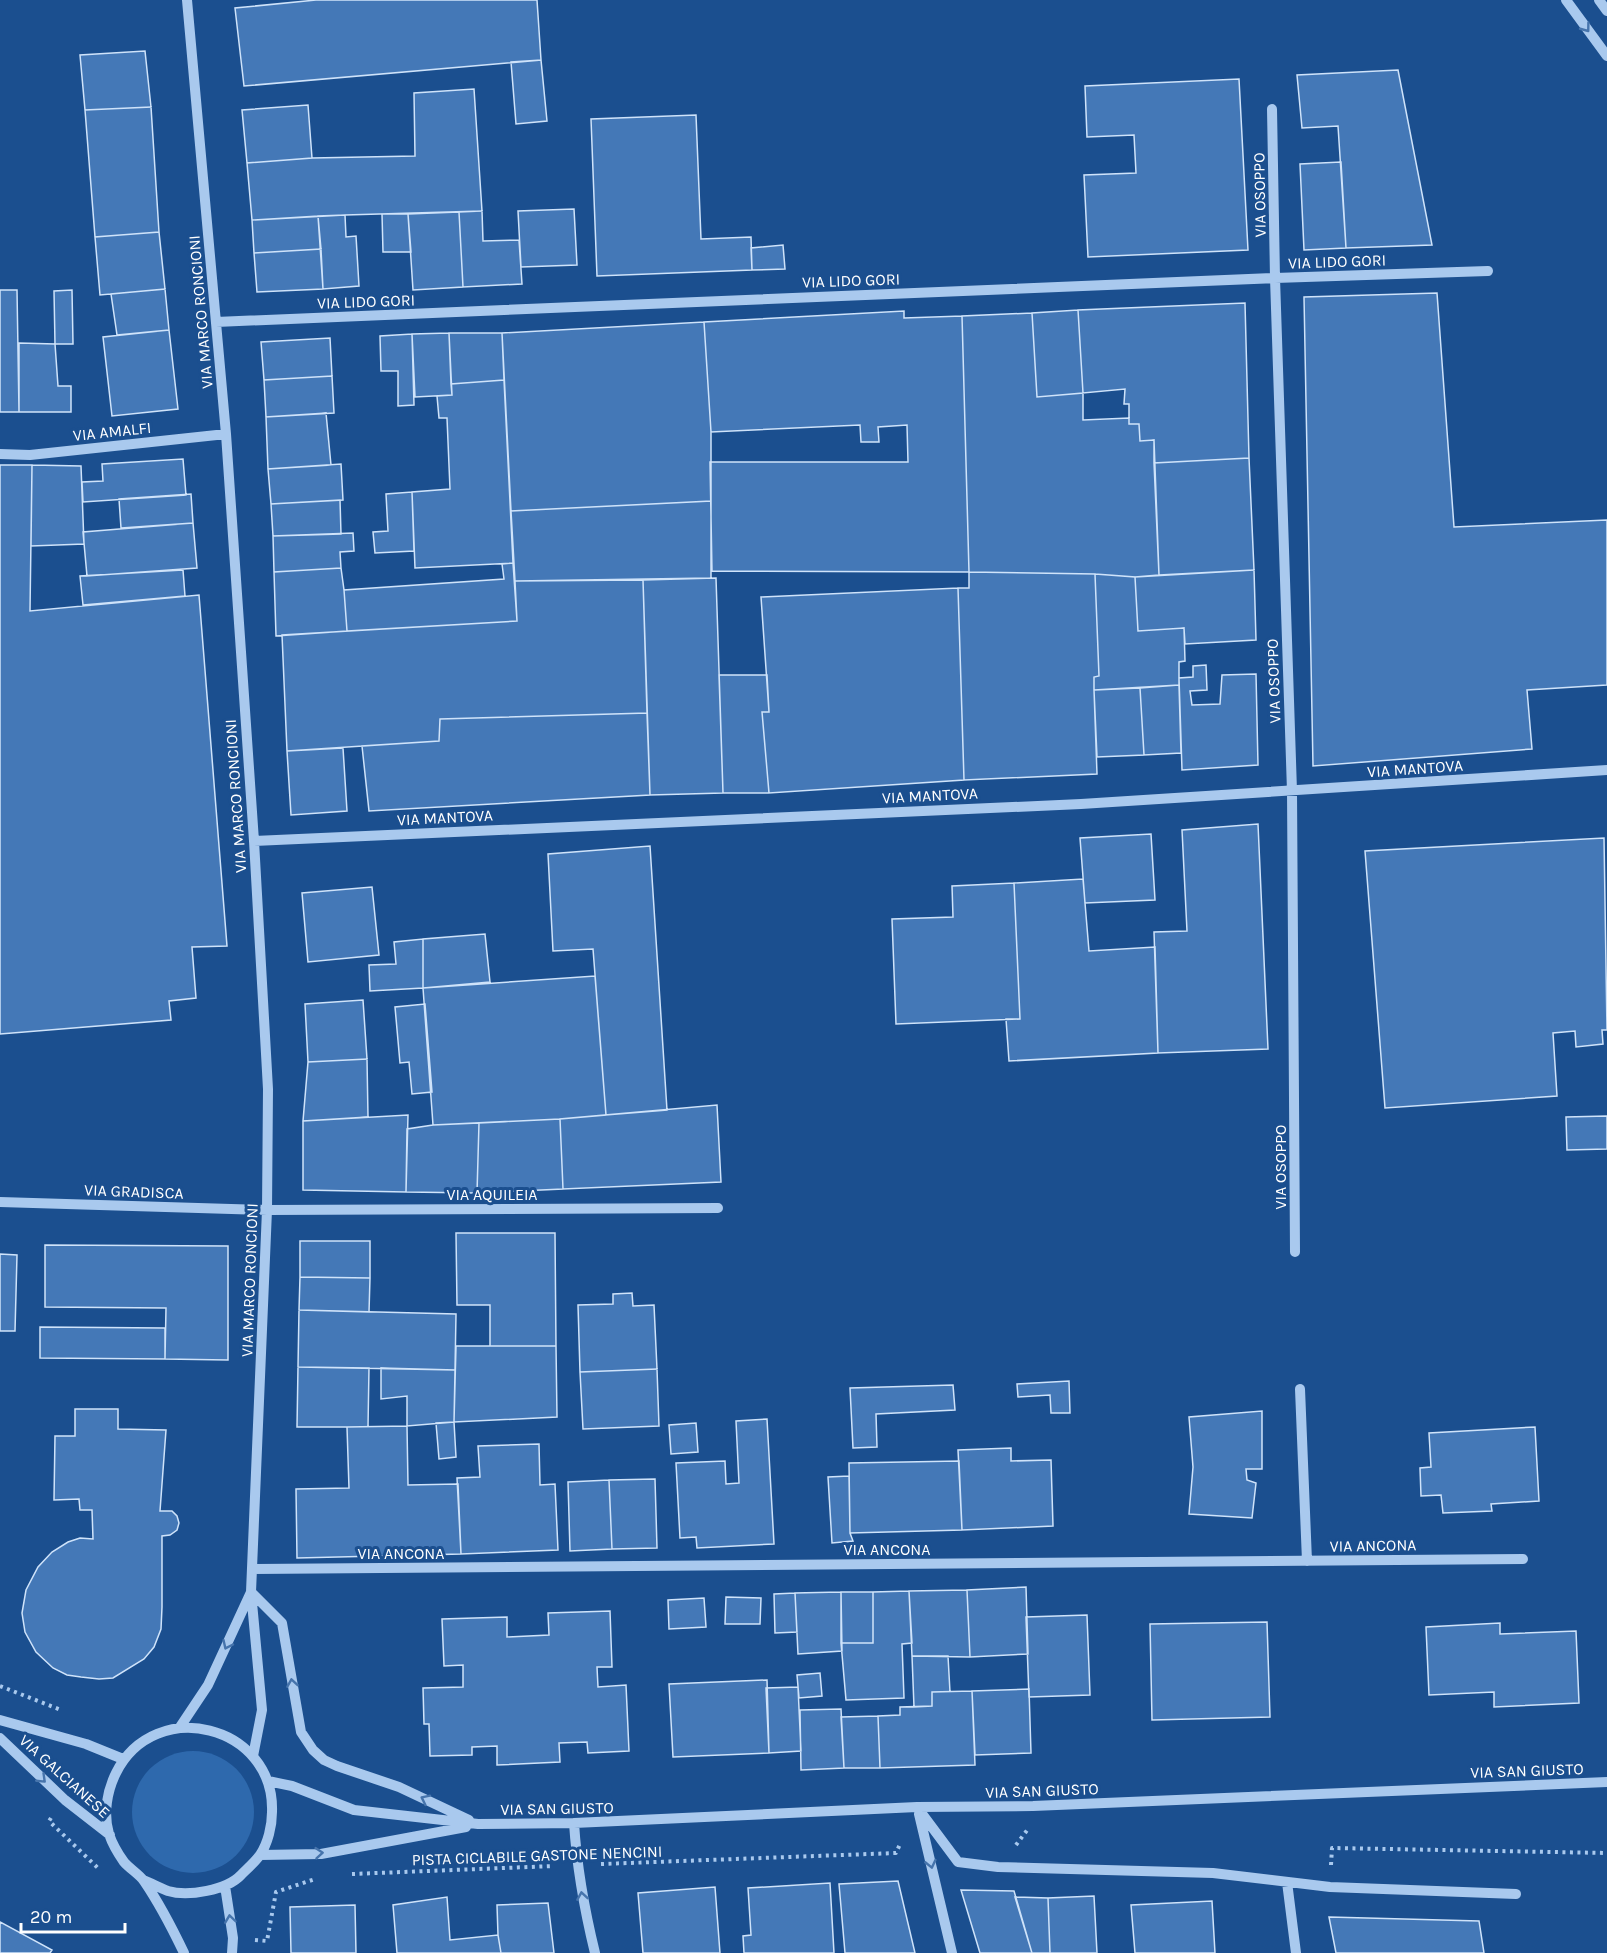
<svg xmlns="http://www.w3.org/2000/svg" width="1607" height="1953" viewBox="0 0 1607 1953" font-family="Karla,sans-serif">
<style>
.green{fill:#2e69ad}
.building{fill:#4478b7;stroke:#cfe3fa;stroke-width:1.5}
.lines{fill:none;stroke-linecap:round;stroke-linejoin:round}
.path{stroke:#a9c9ee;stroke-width:4;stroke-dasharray:3 4.5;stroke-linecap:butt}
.minor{stroke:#a9c9ee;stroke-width:10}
.oneway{stroke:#4674ac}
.labels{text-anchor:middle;stroke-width:6;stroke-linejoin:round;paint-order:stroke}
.street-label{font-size:16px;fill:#fff;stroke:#1b4f8f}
</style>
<rect width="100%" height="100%" fill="#1b4f8f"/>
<!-- green -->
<path class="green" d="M132 1812a61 61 0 1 1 122 0a61 61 0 1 1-122 0Z"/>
<!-- building -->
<path class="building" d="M 316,0 L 537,0 L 541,60 L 244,86 L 235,8 Z
M 145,51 L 151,107 L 85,110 L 80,55 Z
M 541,60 L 547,121 L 516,124 L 511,62 Z
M 1398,70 L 1432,245 L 1346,248 L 1338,126 L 1302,128 L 1297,75 Z
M 1239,79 L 1248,250 L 1088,257 L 1084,175 L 1136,173 L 1134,135 L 1087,137 L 1085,86 Z
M 474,89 L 482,211 L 345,215 L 252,220 L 247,163 L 312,158 L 415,156 L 414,93 Z
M 308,105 L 312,158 L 247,163 L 242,110 Z
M 151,107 L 159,232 L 95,237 L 85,110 Z
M 696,115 L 701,239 L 751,237 L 752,270 L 597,276 L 591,119 Z
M 1341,162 L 1346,248 L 1304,250 L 1300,164 Z
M 574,209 L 577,265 L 521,267 L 518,211 Z
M 482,211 L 483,241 L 519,240 L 522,284 L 463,287 L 459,212 Z
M 459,212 L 463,287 L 413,290 L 408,214 Z
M 382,214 L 408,214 L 411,252 L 383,252 Z
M 345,215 L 346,237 L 356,236 L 359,286 L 323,289 L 318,216 Z
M 318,216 L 321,249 L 254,253 L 252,220 Z
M 159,232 L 165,289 L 100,295 L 95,237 Z
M 783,245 L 785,269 L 752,270 L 751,248 Z
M 321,249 L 323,289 L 257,292 L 254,253 Z
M 165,289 L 169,330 L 117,335 L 111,294 Z
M 0,290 L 17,290 L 19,412 L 0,412 Z
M 72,290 L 73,344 L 55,344 L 54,291 Z
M 1437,293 L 1454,527 L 1607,520 L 1607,685 L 1527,690 L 1532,749 L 1313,766 L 1304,297 Z
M 1245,303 L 1249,458 L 1154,463 L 1154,440 L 1140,441 L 1139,424 L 1129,424 L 1129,404 L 1124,404 L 1125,389 L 1083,393 L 1078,310 Z
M 1078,310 L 1083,393 L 1037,397 L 1032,313 Z
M 904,311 L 904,318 L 962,316 L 969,572 L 712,571 L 710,462 L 908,462 L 907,425 L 878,427 L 879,442 L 861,442 L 860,425 L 711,432 L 704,322 Z
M 1032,313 L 1037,397 L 1083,393 L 1083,420 L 1129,418 L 1129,424 L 1139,424 L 1140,441 L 1154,440 L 1159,575 L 1135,577 L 1095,574 L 969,572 L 962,316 Z
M 704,322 L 711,432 L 711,501 L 511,511 L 502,333 Z
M 169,330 L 178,409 L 112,416 L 103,337 Z
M 449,333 L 452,395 L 415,397 L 412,334 Z
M 449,333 L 502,333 L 504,380 L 451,384 Z
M 412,334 L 414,405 L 398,406 L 398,371 L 381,371 L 380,336 Z
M 330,338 L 332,376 L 264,380 L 261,342 Z
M 19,343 L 55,344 L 58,386 L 71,386 L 71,412 L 19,412 Z
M 332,376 L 334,413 L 266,417 L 264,380 Z
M 504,380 L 513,563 L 415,568 L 412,492 L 450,489 L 447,418 L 439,418 L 437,396 L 452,395 L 451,384 Z
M 326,413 L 331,465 L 268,469 L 266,417 Z
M 1249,458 L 1254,570 L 1159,575 L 1154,463 Z
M 183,459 L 186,495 L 83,502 L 82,482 L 103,481 L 102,464 Z
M 341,464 L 343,500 L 271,504 L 268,469 Z
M 0,465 L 32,465 L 30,611 L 199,595 L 227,946 L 192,947 L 196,998 L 169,1001 L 171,1020 L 0,1034 Z
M 32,465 L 81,466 L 84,544 L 31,546 Z
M 412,492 L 414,551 L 375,553 L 373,532 L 388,531 L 386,494 Z
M 191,494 L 193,523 L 121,528 L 119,499 Z
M 340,500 L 341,534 L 273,536 L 271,504 Z
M 711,501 L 711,578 L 515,581 L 511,511 Z
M 193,523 L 197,568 L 87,576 L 83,532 Z
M 353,533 L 354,551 L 340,552 L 341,568 L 274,572 L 273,536 Z
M 513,563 L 517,621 L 347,631 L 344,590 L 504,579 L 502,564 Z
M 341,568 L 344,590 L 347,631 L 276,636 L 274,572 Z
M 183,570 L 185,596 L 83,605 L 80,576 Z
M 1254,570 L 1256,640 L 1185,644 L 1184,628 L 1138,631 L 1135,577 Z
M 969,572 L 1095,574 L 1099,676 L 1094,677 L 1094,690 L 1097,774 L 964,780 L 958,588 L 969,588 Z
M 1095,574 L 1135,577 L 1138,631 L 1184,628 L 1185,661 L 1179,662 L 1179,685 L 1094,690 L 1094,677 L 1099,676 Z
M 716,578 L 723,793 L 650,795 L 643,580 Z
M 643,580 L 647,713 L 440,719 L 439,741 L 287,751 L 282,635 L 517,621 L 515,581 Z
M 958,588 L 964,780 L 769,793 L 762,712 L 769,712 L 761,597 Z
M 1206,665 L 1207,690 L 1190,691 L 1192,705 L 1220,704 L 1222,675 L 1256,674 L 1258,765 L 1182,770 L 1179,678 L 1193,677 L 1193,666 Z
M 719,675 L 767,675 L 769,712 L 762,712 L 769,793 L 723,793 Z
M 1179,685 L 1181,753 L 1144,755 L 1140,688 Z
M 1140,688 L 1144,755 L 1097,757 L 1094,690 Z
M 647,713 L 650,795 L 369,811 L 362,746 L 439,741 L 440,719 Z
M 343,748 L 347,811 L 291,815 L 287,751 Z
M 1258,824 L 1268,1049 L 1158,1053 L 1154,932 L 1187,931 L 1182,830 Z
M 1151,834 L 1155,900 L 1085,903 L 1080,838 Z
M 1604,838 L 1607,1030 L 1602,1030 L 1603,1044 L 1576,1047 L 1575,1031 L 1553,1033 L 1557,1096 L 1385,1108 L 1365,851 Z
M 650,846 L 667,1110 L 606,1115 L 593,949 L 553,951 L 548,854 Z
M 1083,879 L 1089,951 L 1155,947 L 1158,1053 L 1009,1061 L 1006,1019 L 1020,1019 L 1014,883 Z
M 1014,883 L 1020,1019 L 896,1024 L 892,919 L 953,917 L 952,886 Z
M 372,887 L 379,955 L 308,962 L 302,893 Z
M 485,934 L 490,982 L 423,988 L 423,939 Z
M 423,939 L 423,988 L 370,991 L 369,965 L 396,964 L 394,942 Z
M 595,976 L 606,1115 L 560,1119 L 433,1125 L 423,988 Z
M 363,1000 L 367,1059 L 308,1062 L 305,1004 Z
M 425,1004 L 432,1092 L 412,1094 L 409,1062 L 400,1063 L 395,1007 Z
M 367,1059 L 368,1117 L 303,1121 L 308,1062 Z
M 717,1105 L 721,1182 L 563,1189 L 560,1119 Z
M 408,1115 L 406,1192 L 303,1190 L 303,1121 Z
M 1607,1116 L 1607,1149 L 1567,1150 L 1566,1117 Z
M 560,1119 L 563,1189 L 477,1193 L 479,1123 Z
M 479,1123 L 477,1193 L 406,1192 L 407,1129 L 433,1125 Z
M 456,1233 L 555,1233 L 556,1346 L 490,1346 L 490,1305 L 457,1305 Z
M 300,1241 L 370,1241 L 370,1278 L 300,1277 Z
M 45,1245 L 228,1246 L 228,1360 L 165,1359 L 166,1308 L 45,1307 Z
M 0,1254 L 17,1255 L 15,1331 L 0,1331 Z
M 300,1277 L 370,1278 L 369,1312 L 299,1310 Z
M 632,1293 L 633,1306 L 654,1305 L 657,1369 L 580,1372 L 578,1305 L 613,1304 L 613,1294 Z
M 299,1310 L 456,1314 L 455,1370 L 298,1367 Z
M 40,1327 L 165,1328 L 165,1359 L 40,1358 Z
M 456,1346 L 556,1346 L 557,1417 L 454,1422 Z
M 298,1367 L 369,1368 L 368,1427 L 297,1427 Z
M 381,1368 L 455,1370 L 454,1422 L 407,1426 L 407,1396 L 381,1399 Z
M 657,1369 L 659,1426 L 583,1429 L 580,1372 Z
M 1069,1381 L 1070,1413 L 1051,1413 L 1050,1395 L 1018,1397 L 1017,1384 Z
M 953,1385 L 955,1410 L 876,1414 L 877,1447 L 853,1448 L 850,1388 Z
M 75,1409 L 118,1409 L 118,1429 L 166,1430 L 160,1511 L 172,1511 L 177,1516 L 179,1523 L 177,1530 L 170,1535 L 162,1536 L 162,1607 L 161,1629 L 154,1647 L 144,1659 L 113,1678 L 99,1679 L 81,1677 L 67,1675 L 53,1668 L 36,1652 L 25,1632 L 22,1613 L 26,1590 L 38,1567 L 52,1552 L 68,1542 L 80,1538 L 93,1539 L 92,1510 L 80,1510 L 79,1499 L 54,1500 L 55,1436 L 75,1436 Z
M 1262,1411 L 1262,1469 L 1246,1469 L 1247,1480 L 1256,1483 L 1252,1518 L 1189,1514 L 1193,1467 L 1189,1417 Z
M 767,1419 L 774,1544 L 697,1548 L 696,1537 L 680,1538 L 676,1463 L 725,1461 L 726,1484 L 739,1483 L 736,1421 Z
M 454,1422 L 456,1457 L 439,1459 L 436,1423 Z
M 696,1423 L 698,1452 L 671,1454 L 669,1425 Z
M 407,1426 L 408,1485 L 458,1484 L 461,1554 L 297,1558 L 296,1489 L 349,1488 L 347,1427 Z
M 1535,1427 L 1539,1501 L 1491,1504 L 1492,1511 L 1443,1513 L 1441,1495 L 1421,1496 L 1420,1468 L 1431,1467 L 1429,1433 Z
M 539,1444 L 540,1485 L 555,1484 L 558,1550 L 461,1554 L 457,1478 L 480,1477 L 478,1446 Z
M 1011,1448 L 1011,1461 L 1051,1460 L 1053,1526 L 962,1530 L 958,1450 Z
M 959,1461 L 962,1530 L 850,1533 L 849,1463 Z
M 849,1476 L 850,1533 L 853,1541 L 832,1543 L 828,1477 Z
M 655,1479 L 657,1548 L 612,1549 L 609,1480 Z
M 609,1480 L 612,1549 L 570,1551 L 568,1482 Z
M 1026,1587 L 1028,1654 L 970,1657 L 967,1590 Z
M 967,1590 L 970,1657 L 912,1656 L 909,1591 Z
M 909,1591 L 912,1643 L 902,1644 L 904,1698 L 846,1700 L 841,1643 L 873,1643 L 873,1592 Z
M 841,1592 L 842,1651 L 798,1654 L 795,1593 Z
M 841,1592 L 873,1592 L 873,1643 L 841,1643 Z
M 795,1593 L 797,1632 L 775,1633 L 774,1594 Z
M 726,1597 L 761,1598 L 760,1624 L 725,1624 Z
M 704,1598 L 706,1627 L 669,1629 L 668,1600 Z
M 610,1611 L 612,1667 L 597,1667 L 598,1687 L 626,1685 L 629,1751 L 588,1753 L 587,1742 L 559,1743 L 560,1762 L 497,1765 L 497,1746 L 472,1747 L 472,1755 L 430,1756 L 429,1724 L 424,1724 L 423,1688 L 463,1687 L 463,1665 L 444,1666 L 442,1619 L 507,1617 L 507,1637 L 549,1635 L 548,1613 Z
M 1087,1615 L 1090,1695 L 1029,1697 L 1026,1617 Z
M 1267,1622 L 1270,1717 L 1152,1720 L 1150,1624 Z
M 1500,1623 L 1500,1634 L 1576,1631 L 1579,1703 L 1494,1707 L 1494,1692 L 1429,1695 L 1426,1627 Z
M 912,1656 L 948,1656 L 950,1692 L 932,1692 L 932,1706 L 914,1707 Z
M 820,1673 L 822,1696 L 799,1698 L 797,1675 Z
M 767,1680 L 769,1753 L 673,1757 L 669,1684 Z
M 798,1687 L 801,1751 L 769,1753 L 766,1688 Z
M 1029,1689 L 1031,1753 L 975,1755 L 972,1691 Z
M 972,1691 L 975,1765 L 880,1768 L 878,1716 L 900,1715 L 900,1707 L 932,1706 L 932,1692 Z
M 841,1709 L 844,1768 L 801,1770 L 800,1710 Z
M 878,1716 L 880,1768 L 844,1768 L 841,1717 Z
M 898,1881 L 915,1953 L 845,1953 L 839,1884 Z
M 830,1883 L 834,1953 L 744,1953 L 743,1936 L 751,1935 L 748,1888 Z
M 715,1887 L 720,1953 L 643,1953 L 638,1893 Z
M 961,1890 L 1014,1891 L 1032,1953 L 980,1953 Z
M 1094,1896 L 1097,1953 L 1050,1953 L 1048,1898 Z
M 447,1897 L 450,1940 L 498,1935 L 501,1953 L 397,1953 L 393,1905 Z
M 1015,1897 L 1048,1898 L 1050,1953 L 1032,1953 Z
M 1212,1901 L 1215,1953 L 1135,1953 L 1131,1905 Z
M 548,1903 L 554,1953 L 501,1953 L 498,1935 L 497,1905 Z
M 355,1905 L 356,1953 L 291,1953 L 290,1907 Z
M 1329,1917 L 1479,1921 L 1484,1953 L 1336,1953 Z
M 0,1922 L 52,1950 L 50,1953 L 0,1953 Z"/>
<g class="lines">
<!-- path -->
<path class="path" d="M 0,1686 L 61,1710
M 51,1818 L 49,1821 L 100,1870
M 1016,1845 L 1028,1829
M 601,1864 L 896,1853 L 901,1842
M 1331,1865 L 1332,1848 L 1607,1853
M 352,1874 L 554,1866
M 255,1940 L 267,1941 L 276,1892 L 315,1879"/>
<!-- minor -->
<path class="minor" d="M 187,0 L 226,434 L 254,841 L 268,1089 L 267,1210 L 251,1592 L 262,1710 L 253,1756
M 1566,0 L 1607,56
M 1599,0 L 1607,11
M 1272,109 L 1275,278 L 1292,791 L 1295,1252
M 216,322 L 1275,278 L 1488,271
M 0,454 L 30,455 L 226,434
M 254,841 L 1081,804 L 1607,770
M 0,1202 L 267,1210 L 718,1208
M 1300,1389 L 1307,1561
M 252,1569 L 1523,1559
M 251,1592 L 282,1623 L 301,1732 L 313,1750 L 324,1760 L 337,1766 L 399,1787 L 469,1820
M 0,1720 L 86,1744 L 123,1759
M 180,1727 L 208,1685 L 251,1592
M 0,1738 L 65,1800 L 110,1835
M 268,1781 L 292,1786 L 354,1810 L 478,1824 L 574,1823 L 917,1807 L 1033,1806 L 1607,1782
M 917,1807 L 958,1862 L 998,1867 L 1213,1873 L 1330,1887 L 1516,1894
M 919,1814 L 952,1953
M 574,1823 C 577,1870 584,1908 595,1953
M 260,1855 L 321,1854 L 466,1827
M 143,1880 C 151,1883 160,1888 168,1891 C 188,1897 227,1890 241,1875 C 247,1869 255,1862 260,1855 C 268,1843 272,1826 272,1812 C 275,1725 155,1695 116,1773 C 107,1791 103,1814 109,1834 C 112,1843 119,1855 124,1862 C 130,1869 139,1874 144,1881 C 157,1900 174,1932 184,1953
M 1287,1882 L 1296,1953
M 225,1886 L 233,1938 L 232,1953"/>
</g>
<!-- one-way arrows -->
<defs><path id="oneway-chevron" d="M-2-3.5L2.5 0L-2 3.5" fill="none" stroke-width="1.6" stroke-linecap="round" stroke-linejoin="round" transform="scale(1.5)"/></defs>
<g class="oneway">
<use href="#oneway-chevron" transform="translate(1586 28) rotate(53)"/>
<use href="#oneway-chevron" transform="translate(227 1645) rotate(115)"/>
<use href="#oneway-chevron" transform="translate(292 1683) rotate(-99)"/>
<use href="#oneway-chevron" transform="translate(42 1779) rotate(44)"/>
<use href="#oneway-chevron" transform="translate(425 1799) rotate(-154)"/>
<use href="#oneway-chevron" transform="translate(319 1853) rotate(-5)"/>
<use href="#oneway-chevron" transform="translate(931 1864) rotate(77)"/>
<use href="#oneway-chevron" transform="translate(582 1896) rotate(-99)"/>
<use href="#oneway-chevron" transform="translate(230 1919) rotate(-98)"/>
</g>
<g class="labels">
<!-- street labels -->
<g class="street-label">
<text transform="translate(1259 195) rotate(-91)" y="6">VIA OSOPPO</text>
<text transform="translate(1337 261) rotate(-2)" y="6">VIA LIDO GORI</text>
<text transform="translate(851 280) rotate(-2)" y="6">VIA LIDO GORI</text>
<text transform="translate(366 301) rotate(-2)" y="6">VIA LIDO GORI</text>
<text transform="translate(200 312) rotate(-95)" y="6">VIA MARCO RONCIONI</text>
<text transform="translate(112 431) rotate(-6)" y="6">VIA AMALFI</text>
<text transform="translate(1273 681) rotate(-92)" y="6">VIA OSOPPO</text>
<text transform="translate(1415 768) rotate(-4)" y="6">VIA MANTOVA</text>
<text transform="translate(930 795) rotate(-3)" y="6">VIA MANTOVA</text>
<text transform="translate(235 796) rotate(-94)" y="6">VIA MARCO RONCIONI</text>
<text transform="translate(445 817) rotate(-3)" y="6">VIA MANTOVA</text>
<text transform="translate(1280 1167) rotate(-90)" y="6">VIA OSOPPO</text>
<text transform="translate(134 1191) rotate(2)" y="6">VIA GRADISCA</text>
<text x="492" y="1200">VIA AQUILEIA</text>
<text transform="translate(249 1280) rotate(-88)" y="6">VIA MARCO RONCIONI</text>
<text transform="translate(1373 1545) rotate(-1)" y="6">VIA ANCONA</text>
<text x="887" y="1555">VIA ANCONA</text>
<text x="401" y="1559">VIA ANCONA</text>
<text transform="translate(1527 1770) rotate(-2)" y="6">VIA SAN GIUSTO</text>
<text transform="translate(65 1776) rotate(42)" y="6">VIA GALCIANESE</text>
<text transform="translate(1042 1790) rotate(-2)" y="6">VIA SAN GIUSTO</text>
<text transform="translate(557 1808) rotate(-1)" y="6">VIA SAN GIUSTO</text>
<text transform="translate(537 1855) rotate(-2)" y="6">PISTA CICLABILE GASTONE NENCINI</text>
</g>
</g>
<!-- scale -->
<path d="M21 1923v9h104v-9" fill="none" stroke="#ffffff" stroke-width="3"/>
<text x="30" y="1923" font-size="18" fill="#ffffff" stroke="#1b4f8f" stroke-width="4.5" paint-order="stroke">20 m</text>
</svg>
